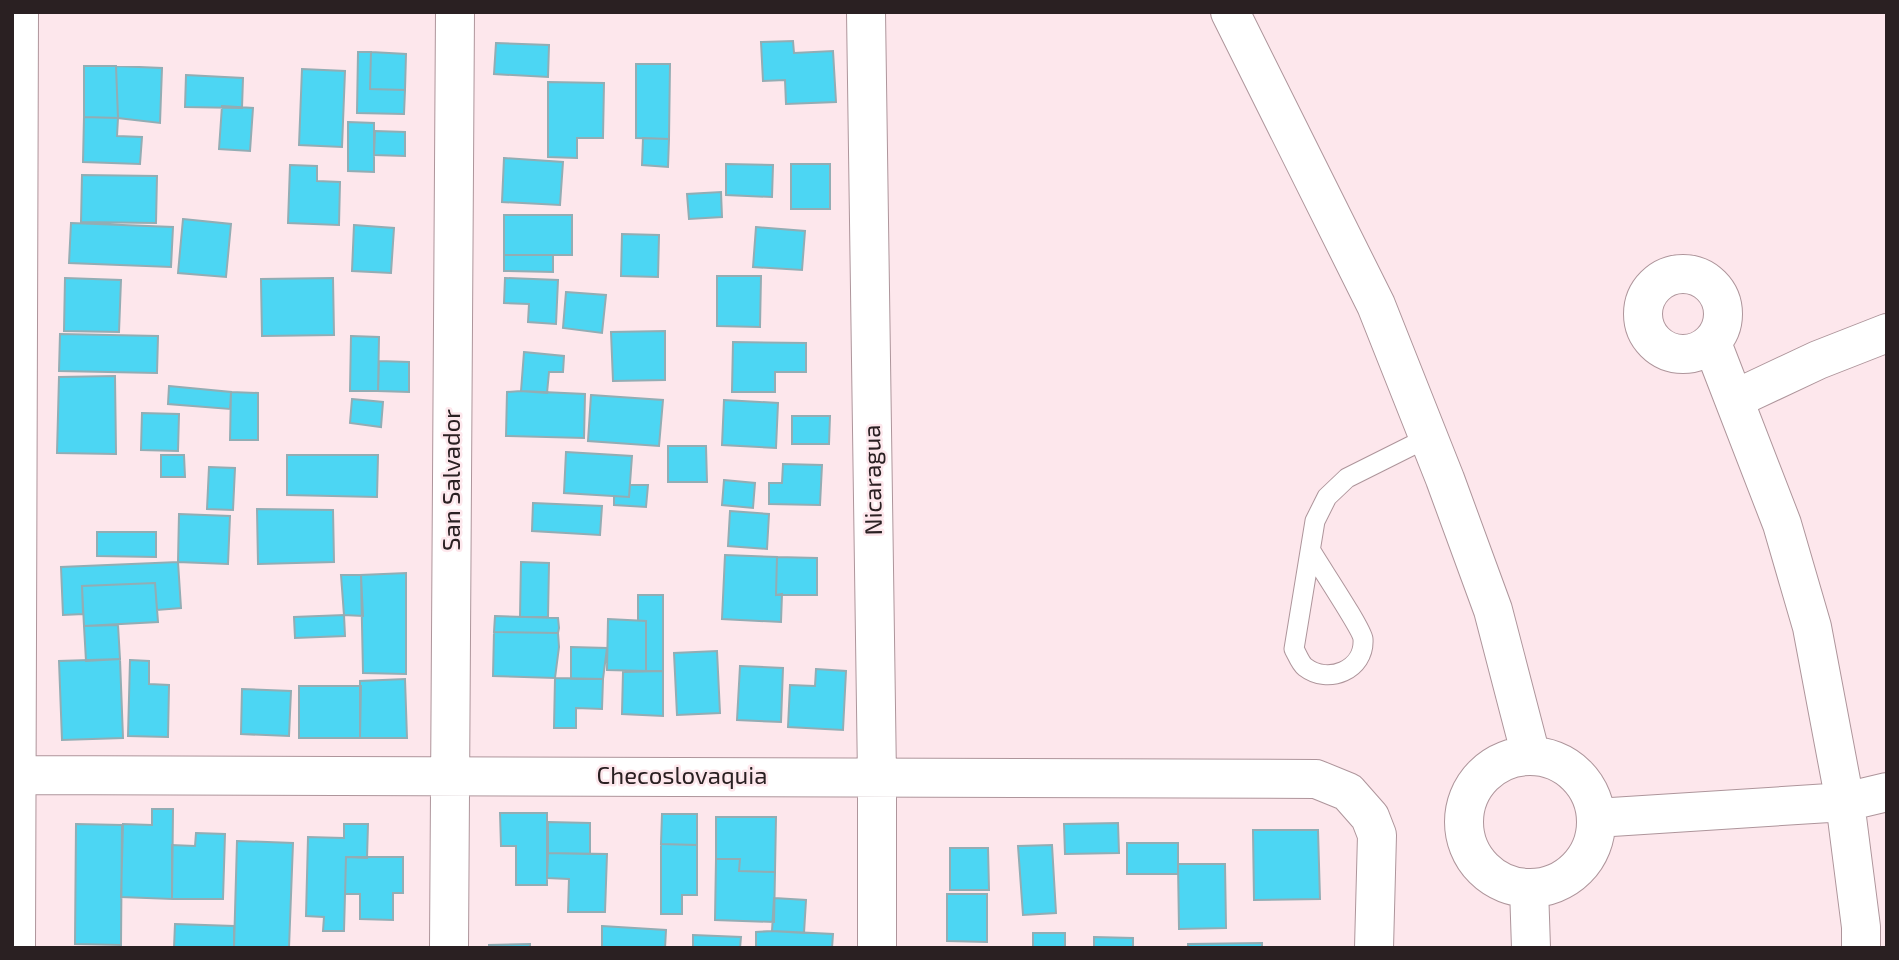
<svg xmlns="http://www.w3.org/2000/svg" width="1899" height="960" viewBox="0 0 1899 960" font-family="'Exo 2',sans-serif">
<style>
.building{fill:#4cd6f3;stroke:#92adb4;stroke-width:2}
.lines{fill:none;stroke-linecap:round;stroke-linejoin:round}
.service-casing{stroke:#ae959b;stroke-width:21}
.minor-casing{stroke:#ae959b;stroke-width:40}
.service{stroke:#fff;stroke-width:19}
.minor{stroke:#fff;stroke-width:38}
.labels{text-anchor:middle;stroke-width:5;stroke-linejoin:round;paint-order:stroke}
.street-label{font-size:24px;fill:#2a2022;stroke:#fde7ec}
</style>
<rect width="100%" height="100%" fill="#fde7ec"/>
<!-- building -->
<path class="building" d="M 793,41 L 794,53 L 833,51 L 836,102 L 786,104 L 785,80 L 763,81 L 761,42 Z
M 496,43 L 549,45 L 548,77 L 494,74 Z
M 358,52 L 371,52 L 370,89 L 405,90 L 404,114 L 357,113 Z
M 371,52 L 406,54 L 405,90 L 370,89 Z
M 636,64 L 670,64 L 669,139 L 636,138 Z
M 84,66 L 116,66 L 118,118 L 84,117 Z
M 116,66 L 162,68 L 160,123 L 118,118 Z
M 302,69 L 345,71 L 342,147 L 299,145 Z
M 186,75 L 243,78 L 242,108 L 185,107 Z
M 548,82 L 604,83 L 603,138 L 577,138 L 577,158 L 548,157 Z
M 222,106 L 253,108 L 250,151 L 219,149 Z
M 84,117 L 118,118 L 117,136 L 142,137 L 140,164 L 83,162 Z
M 348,122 L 374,123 L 374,172 L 348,171 Z
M 375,131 L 405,132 L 405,156 L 374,155 Z
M 643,138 L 669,139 L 668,167 L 642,165 Z
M 504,158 L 563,162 L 560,205 L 502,202 Z
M 726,164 L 773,165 L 772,197 L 726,195 Z
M 791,164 L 830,164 L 830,209 L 791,209 Z
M 290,165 L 317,166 L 317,181 L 340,182 L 339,225 L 288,223 Z
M 82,175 L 157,176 L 156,223 L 81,222 Z
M 721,192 L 722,217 L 689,219 L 687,194 Z
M 504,215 L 572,215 L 572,255 L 504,255 Z
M 183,219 L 231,224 L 226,277 L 178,273 Z
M 71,223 L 173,227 L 171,267 L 69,263 Z
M 354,225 L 394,228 L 391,273 L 352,271 Z
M 756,227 L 805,231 L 802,270 L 753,267 Z
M 622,234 L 659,235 L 658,277 L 621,276 Z
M 504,255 L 553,255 L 553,272 L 504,271 Z
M 717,276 L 761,276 L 760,327 L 717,326 Z
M 65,278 L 121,280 L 119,332 L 64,331 Z
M 333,278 L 334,335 L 262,336 L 261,279 Z
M 505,278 L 558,280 L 556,324 L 528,322 L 529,304 L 504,303 Z
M 566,292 L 606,295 L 602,333 L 563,328 Z
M 665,331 L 665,380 L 613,381 L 611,332 Z
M 60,334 L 158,336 L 157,373 L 59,371 Z
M 351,336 L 379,337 L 378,391 L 350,391 Z
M 733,342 L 806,343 L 806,372 L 775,372 L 775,392 L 732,392 Z
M 524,352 L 564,356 L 563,372 L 549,372 L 547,393 L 521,391 Z
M 379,361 L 409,362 L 409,392 L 378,391 Z
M 115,376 L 116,454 L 57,453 L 59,377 Z
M 169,386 L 231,392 L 230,409 L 168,404 Z
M 521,391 L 585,394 L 584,438 L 506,436 L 507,392 Z
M 231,392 L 258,393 L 258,440 L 230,440 Z
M 591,395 L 663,400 L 659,446 L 588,441 Z
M 352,399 L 383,402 L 381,427 L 350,423 Z
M 724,400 L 778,403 L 776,448 L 722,445 Z
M 142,413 L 179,414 L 178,451 L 141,450 Z
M 792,416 L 830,416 L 829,444 L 792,444 Z
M 668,446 L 706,446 L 707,482 L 668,482 Z
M 566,452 L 632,456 L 629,497 L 564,493 Z
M 161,455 L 184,455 L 185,477 L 161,477 Z
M 287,455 L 378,455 L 377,497 L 287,495 Z
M 783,464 L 822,465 L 820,505 L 769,504 L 769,483 L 782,483 Z
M 209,467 L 235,468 L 233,510 L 207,509 Z
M 724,480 L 755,483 L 753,508 L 722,505 Z
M 630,485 L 648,485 L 646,507 L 614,505 L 614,496 L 629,497 Z
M 533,503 L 602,506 L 600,535 L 532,531 Z
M 257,509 L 333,510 L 334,562 L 258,564 Z
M 730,511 L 769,514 L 767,549 L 728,546 Z
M 179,514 L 230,516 L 228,564 L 178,562 Z
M 97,532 L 156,532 L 156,557 L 97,556 Z
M 725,555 L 777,557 L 776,595 L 782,594 L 781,622 L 722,619 Z
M 777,557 L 817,558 L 817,595 L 776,595 Z
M 178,562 L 181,608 L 157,610 L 155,583 L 82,586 L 83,614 L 63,615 L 61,567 Z
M 521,562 L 549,563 L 548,617 L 520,617 Z
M 406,573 L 406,674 L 363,673 L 361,575 Z
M 341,575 L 361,575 L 363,616 L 344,615 Z
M 155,583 L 158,622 L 84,626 L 82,586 Z
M 638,595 L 663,595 L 663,671 L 646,671 L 646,621 L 638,621 Z
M 344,615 L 345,636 L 295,638 L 294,617 Z
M 495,616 L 558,618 L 559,628 L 558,633 L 494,632 Z
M 608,619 L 646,621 L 646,671 L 607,670 Z
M 118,625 L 120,659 L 86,661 L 84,626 Z
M 494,632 L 558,633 L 559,647 L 555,678 L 493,676 Z
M 571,647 L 607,648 L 603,679 L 571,679 Z
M 717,651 L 720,713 L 677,715 L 674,653 Z
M 120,659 L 123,738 L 62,740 L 59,661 Z
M 130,660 L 149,661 L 149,684 L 169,685 L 168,737 L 128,736 Z
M 740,666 L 783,668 L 781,722 L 737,720 Z
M 816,669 L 846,671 L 843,730 L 788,727 L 790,685 L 815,686 Z
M 663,671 L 663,716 L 622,714 L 623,672 Z
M 555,678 L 603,679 L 602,709 L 576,708 L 576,728 L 554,728 Z
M 405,679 L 407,738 L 360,738 L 360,681 Z
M 299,686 L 361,686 L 360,738 L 299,738 Z
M 242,689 L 291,691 L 289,736 L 241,734 Z
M 152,809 L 173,809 L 172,899 L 121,897 L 123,824 L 152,825 Z
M 500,813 L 547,813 L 547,885 L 516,885 L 516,846 L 501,846 Z
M 662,814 L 697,814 L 697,845 L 661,844 Z
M 716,817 L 776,817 L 775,872 L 739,871 L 740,859 L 716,859 Z
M 548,822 L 590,823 L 590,854 L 548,853 Z
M 1118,823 L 1119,853 L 1065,854 L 1064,824 Z
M 76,824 L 122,825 L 121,945 L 75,944 Z
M 344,824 L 368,824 L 367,858 L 346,857 L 344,931 L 323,931 L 324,917 L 306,916 L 308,837 L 344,838 Z
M 1253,830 L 1318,830 L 1320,899 L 1254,900 Z
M 196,833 L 225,834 L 223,899 L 172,899 L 172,845 L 195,846 Z
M 237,841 L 293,843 L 289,948 L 234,948 Z
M 1127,843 L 1178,843 L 1178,874 L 1127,874 Z
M 661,844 L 697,845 L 697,895 L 682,895 L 682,914 L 661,914 Z
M 1052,845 L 1056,913 L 1023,915 L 1018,846 Z
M 950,848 L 988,848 L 989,890 L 950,890 Z
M 548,853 L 607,854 L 605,912 L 568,912 L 569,879 L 547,878 Z
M 346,857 L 403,857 L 403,893 L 393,893 L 393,920 L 360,919 L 360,894 L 345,894 Z
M 716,859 L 740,859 L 739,871 L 775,872 L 774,922 L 715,920 Z
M 1178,864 L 1225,864 L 1226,928 L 1179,929 Z
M 947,894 L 987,894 L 987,942 L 947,941 Z
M 774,898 L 806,900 L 804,933 L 772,931 Z
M 175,924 L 234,926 L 234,948 L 174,948 Z
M 602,926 L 666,930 L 665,948 L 602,948 Z
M 772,931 L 833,934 L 832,948 L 756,948 L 756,932 Z
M 1033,933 L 1065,933 L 1065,948 L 1033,948 Z
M 693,935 L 741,937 L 740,948 L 693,948 Z
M 1094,937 L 1133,938 L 1133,948 L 1094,948 Z
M 1262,943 L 1262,948 L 1188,948 L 1188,944 Z
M 530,944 L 530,948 L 489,948 L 489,945 Z"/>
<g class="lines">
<defs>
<path id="service" d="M 1311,551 C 1319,565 1362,629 1363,639 C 1365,670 1328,685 1305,667 C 1300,663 1297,654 1294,649 L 1315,521 L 1327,497 L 1347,478 L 1429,437"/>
<path id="minor" d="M 866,12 L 877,777 L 877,948
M 1230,12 L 1376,305 L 1445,479 L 1493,610 L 1531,756
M1643 314a40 40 0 1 1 80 0a40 40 0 1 1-80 0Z
M 1712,343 L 1782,524 L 1812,627 L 1845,802 L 1861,927 L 1861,948
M 1735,399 L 1818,360 L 1887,333
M1464 822a66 66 0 1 1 132 0a66 66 0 1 1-132 0Z
M 12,775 L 1316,779 L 1348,792 L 1370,817 L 1377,835 L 1374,948
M 1596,818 L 1845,802 L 1887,792
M 1529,888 L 1531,948
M 16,948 L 19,12
M 449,948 L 455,12"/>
</defs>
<!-- service casing -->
<use href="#service" class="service-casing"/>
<!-- minor casing -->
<use href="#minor" class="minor-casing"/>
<!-- service -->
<use href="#service" class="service"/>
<!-- minor -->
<use href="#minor" class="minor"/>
</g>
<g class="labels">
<!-- street labels -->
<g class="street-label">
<text transform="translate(452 480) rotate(-90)" y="8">San Salvador</text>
<text transform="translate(873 480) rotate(-91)" y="8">Nicaragua</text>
<text x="682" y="784">Checoslovaquia</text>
</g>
</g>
<!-- border -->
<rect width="1899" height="960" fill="none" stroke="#2a2022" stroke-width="28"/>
</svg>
